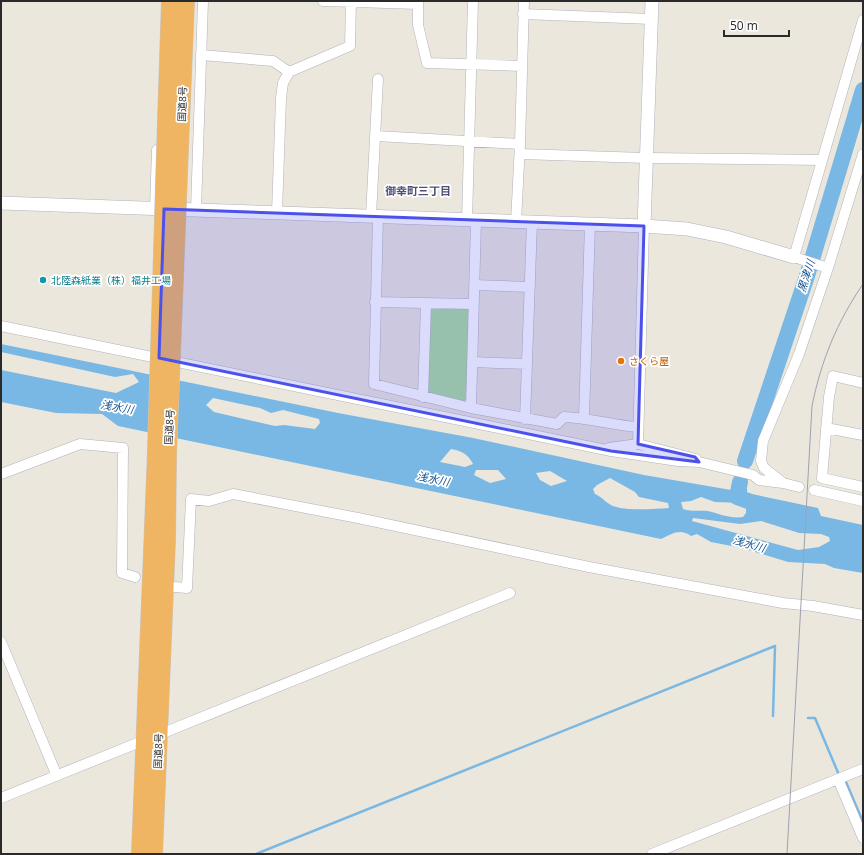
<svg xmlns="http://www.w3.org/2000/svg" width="864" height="855" viewBox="0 0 864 855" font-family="'Open Sans','Noto Sans JP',sans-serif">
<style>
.green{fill:#aadd9e}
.water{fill:#79b8e4;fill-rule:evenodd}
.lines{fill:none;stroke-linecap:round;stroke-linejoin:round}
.stream{stroke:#79b8e4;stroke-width:2.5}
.river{stroke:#79b8e4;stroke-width:16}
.street-casing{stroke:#b1b1bc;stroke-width:11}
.secondary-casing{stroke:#b1b1bc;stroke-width:14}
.highway-casing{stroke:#c8c8c8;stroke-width:18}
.street{stroke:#fff;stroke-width:10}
.secondary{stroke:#fff;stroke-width:13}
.highway{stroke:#f0b563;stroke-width:17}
.tram{stroke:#a0a0b3;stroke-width:1}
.highway-bridge-casing{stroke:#c8c8c8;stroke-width:18;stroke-linecap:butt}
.highway-bridge{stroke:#f0b563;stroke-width:17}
.marked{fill:#4b51ea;fill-opacity:0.2;stroke:#4b51ea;stroke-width:3;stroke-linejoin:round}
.culture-dot{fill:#0f9aa8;stroke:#fff;stroke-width:1.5}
.food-dot{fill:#e8710a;stroke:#fff;stroke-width:1.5}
.labels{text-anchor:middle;stroke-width:3.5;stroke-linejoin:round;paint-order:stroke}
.street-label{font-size:10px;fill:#2a2a2a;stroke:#fff}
.culture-label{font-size:10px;fill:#0d838f;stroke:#fff;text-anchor:start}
.food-label{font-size:10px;fill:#c56008;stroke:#fff;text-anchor:start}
.neighbourhood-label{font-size:11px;font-weight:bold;fill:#4e4f77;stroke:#fff}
.water-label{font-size:11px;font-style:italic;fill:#19558f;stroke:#fff}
</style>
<rect width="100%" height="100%" fill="#ebe7dd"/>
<!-- green -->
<path class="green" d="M 428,306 L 471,307 L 469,397 L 464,401 L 426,393 Z"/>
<!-- water -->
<path class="water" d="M 1,344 L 338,413 L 473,438 L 644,475 L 731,490 L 732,486 L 747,489 L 747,493 L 818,508 L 821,516 L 863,525 L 863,573 L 834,568 L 825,564 L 788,562 L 742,548 L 711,542 L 697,534 L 691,536 C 680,528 672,534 661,539 L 118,426 L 102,414 L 56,413 L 1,402 L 1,370 L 116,393 L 139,382 L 133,374 L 115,377 L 1,352 ZM 213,398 L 260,408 L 271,413 L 283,410 L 319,419 L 320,423 L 315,429 L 284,425 L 275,426 L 214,412 L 206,405 ZM 451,449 C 462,451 468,454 473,464 L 465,467 L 440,462 ZM 476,470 L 498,470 L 506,479 L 490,483 L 474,475 ZM 550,471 L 567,481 L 551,486 L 540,480 L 536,473 ZM 610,478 L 635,492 L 639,497 L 668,503 L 669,508 C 654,509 626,511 613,506 C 606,503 602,497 595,494 L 593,489 L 597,485 ZM 701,497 L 715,502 L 742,503 L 746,507 L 746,513 L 743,517 C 731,519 720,514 708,511 C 700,510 692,512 683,509 L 681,502 L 691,501 ZM 693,518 L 740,524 L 761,521 L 799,533 L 821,534 L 829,537 L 830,541 L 819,547 L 798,550 L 692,521 Z"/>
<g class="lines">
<!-- stream -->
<path class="stream" d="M 808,718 L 815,718 L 839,775
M 846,782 L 863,822
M 256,854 L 775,646 L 773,716"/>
<!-- river -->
<path class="river" d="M 745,461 L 807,276 L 863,90
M 740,482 L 737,497 L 748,501"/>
<defs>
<path id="street" d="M 323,1 L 418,4
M 418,1 L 418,25 L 427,63 L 522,66
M 523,14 L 651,19
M 201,55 L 273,61 L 289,72
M 376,136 L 520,144
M 520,154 L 646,158 L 822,160
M 155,208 L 157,150
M 196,209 L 203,1
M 277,212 L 281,98 L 283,83 L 289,72 L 350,46 L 351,1
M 371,216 L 378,79
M 378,216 L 374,384 L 471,408 L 557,424 L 564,417 C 589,418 612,425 637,427
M 467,220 L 473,1
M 516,222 L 520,144 L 524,1
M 828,268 L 794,257 L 863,20
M 474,285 L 530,287
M 375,302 L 473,304
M 1,326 L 611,451 L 678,461 L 699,462 L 753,475 L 759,480 L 783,483
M 472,362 L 527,364
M 863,383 L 833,376 L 829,397 L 822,478 L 863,487
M 423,397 L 426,304
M 471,408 L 476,220
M 584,418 L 590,224
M 525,419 L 532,222
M 826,428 L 863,435
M 638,444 L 644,226
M 609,448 L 638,444 L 696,459
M 1,474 L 80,444 L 123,448 L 122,573 L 135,577
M 799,487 L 783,483 L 764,468 L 761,461 L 763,441 L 799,354 L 828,268 L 863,154
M 814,490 L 863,501
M 175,587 L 187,588 L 191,499 L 209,501 L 233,494 L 358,518 L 589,567 L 783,603 L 813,606 L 863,615
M 1,642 L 57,776
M 158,735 L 510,593
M 838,779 L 863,838
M 1,798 L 145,740
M 652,854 L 863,769"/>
<path id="secondary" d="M 1,203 L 644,226 L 687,229 L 726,237 L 794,257
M 644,226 L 652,1"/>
<path id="highway" d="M 166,122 L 170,1
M 181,122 L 186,1
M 140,854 L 156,452
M 154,854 L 167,539 L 168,453"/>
</defs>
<!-- street casing -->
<use href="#street" class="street-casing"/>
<!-- secondary casing -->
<use href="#secondary" class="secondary-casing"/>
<!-- highway casing -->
<use href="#highway" class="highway-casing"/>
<!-- street -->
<use href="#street" class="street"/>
<!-- secondary -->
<use href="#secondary" class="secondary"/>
<!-- highway -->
<use href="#highway" class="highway"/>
<!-- tram -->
<path class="tram" d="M 787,854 L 812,406 C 821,361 837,322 863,284"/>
<defs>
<path id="highway-bridge" d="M 156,452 L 166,122
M 168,453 L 181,122"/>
</defs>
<!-- highway-bridge casing -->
<use href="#highway-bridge" class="highway-bridge-casing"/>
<!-- highway-bridge -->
<use href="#highway-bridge" class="highway-bridge"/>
</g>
<!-- marked area -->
<path class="marked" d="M 164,209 L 644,226 L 638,444 L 695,457 L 699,462 L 611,451 L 159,358 Z"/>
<!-- markers -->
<circle class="culture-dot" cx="43" cy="280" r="4"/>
<circle class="food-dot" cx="621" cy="361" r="4"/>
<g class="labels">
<!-- street labels -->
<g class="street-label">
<text transform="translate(182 104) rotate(-88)" y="4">国道8号</text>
<text transform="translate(169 427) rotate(-87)" y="4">国道8号</text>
<text transform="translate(158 751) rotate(-88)" y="4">国道8号</text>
</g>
<!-- culture labels -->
<g class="culture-label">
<text x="51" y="284">北陸森紙業（株）福井工場</text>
</g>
<!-- food labels -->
<g class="food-label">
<text x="629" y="365">さくら屋</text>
</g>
<!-- neighbourhood labels -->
<g class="neighbourhood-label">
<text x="418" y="195">御幸町三丁目</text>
</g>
<!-- water labels -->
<g class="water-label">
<text transform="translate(806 276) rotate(-72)" y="4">黒津川</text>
<text transform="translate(117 407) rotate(10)" y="4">浅水川</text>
<text transform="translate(433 479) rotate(12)" y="4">浅水川</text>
<text transform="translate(749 544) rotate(16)" y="4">浅水川</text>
</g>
</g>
<!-- border -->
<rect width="864" height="855" fill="none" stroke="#2a2a2a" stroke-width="4"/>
<!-- scale -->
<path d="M724 30v6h65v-6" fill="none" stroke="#2a2a2a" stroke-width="2"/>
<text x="730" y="30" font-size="12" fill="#2a2a2a" stroke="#ffffff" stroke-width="3" paint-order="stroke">50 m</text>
</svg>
